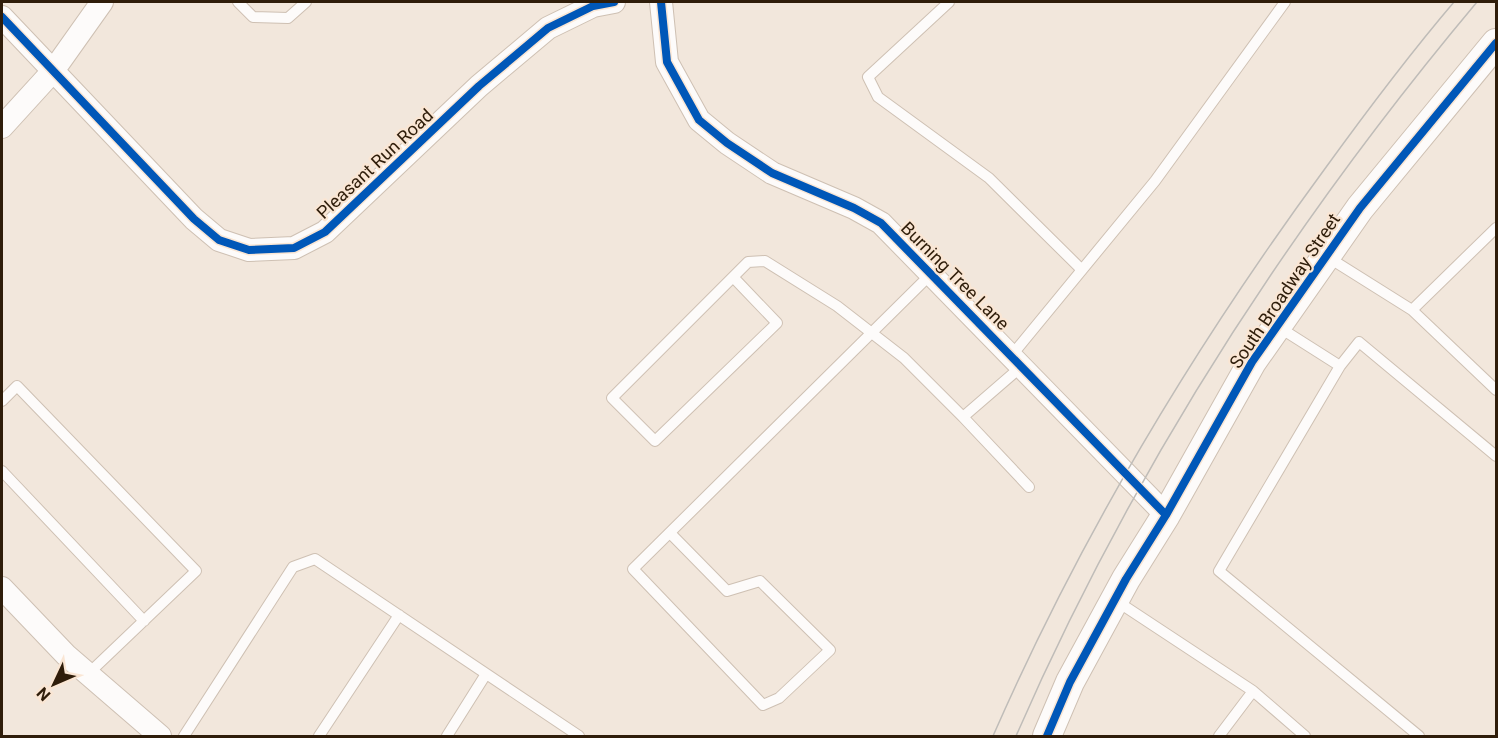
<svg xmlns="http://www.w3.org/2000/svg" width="1498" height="738" viewBox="0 0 1498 738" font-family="Roboto,sans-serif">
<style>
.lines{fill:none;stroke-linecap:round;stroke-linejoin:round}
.service-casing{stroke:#cec0b3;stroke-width:12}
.minor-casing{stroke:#cec0b3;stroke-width:24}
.tertiary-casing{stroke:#cec0b3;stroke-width:30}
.service{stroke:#fdfbfa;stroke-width:10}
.minor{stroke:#fdfbfa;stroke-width:22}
.tertiary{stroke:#fdfbfa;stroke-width:28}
.tram{stroke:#bfbcb8;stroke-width:1.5}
.cycleway-casing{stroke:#fae6d4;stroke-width:11}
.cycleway{stroke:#0057b8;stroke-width:8}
.labels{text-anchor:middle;stroke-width:4.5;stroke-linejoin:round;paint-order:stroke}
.street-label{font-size:18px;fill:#2f1d0a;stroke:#fae6d4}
</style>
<rect width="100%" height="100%" fill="#f2e7dc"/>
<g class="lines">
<defs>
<path id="service" d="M 238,2 L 253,17 L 288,18 L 306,2
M 949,2 L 868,77 L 878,97 L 989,178 L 1082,270
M 1326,256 L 1412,310 L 1496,228
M 733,277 L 777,323 L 655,441 L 612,398 L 748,262 L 765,261 L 837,306 L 904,358 L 963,417 L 1022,366
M 1412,310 L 1496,390
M 1277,326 L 1340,366
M 1012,355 L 1155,181 L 1285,2
M 2,401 L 17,386 L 196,571 L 88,674
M 963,417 L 1029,487
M 2,471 L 144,621
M 670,533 L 727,591 L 760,581 L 830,650 L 779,698 L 763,705 L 633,569 L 932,273
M 1115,600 L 1253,691 L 1305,736
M 184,736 L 293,567 L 315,559 L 579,736
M 319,736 L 399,615
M 447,736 L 486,674
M 1219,736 L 1253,691
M 1419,736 L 1219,571 L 1340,366 L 1359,342 L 1496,456"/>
<path id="minor" d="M 661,2 L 667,62 L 699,120 L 727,143 L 772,173 L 854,208 L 881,223 L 1166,515
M 2,17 L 194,219 L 219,240 L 249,250 L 294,248 L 325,232 L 479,86 L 548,28 L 593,6 L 614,2
M 2,127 L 53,71 L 102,2
M 2,588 L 66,655 L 160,736"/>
<path id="tertiary" d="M 1047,736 L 1070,682 L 1126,579 L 1166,515 L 1252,362 L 1360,208 L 1496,43"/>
</defs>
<!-- service casing -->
<use href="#service" class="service-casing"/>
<!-- minor casing -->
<use href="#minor" class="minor-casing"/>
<!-- tertiary casing -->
<use href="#tertiary" class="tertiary-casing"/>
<!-- service -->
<use href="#service" class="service"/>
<!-- minor -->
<use href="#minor" class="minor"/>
<!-- tertiary -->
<use href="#tertiary" class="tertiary"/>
<!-- tram -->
<path class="tram" d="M 993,736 C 1081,535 1194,347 1324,170 C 1366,112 1408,56 1454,2
M 1016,736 C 1132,470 1291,224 1477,2"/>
<defs>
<path id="cycleway" d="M 661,2 L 667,62 L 699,120 L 727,143 L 772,173 L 854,208 L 881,223 L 1166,515
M 2,17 L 194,219 L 219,240 L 249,250 L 294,248 L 325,232 L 479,86 L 548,28 L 593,6 L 614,2
M 1047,736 L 1070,682 L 1126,579 L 1166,515 L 1252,362 L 1360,208 L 1496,43"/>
</defs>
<!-- cycleway casing -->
<use href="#cycleway" class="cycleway-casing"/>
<!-- cycleway -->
<use href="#cycleway" class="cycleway"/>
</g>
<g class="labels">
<!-- street labels -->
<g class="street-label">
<text transform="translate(375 164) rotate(-43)" y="6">Pleasant Run Road</text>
<text transform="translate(955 276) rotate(45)" y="6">Burning Tree Lane</text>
<text transform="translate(1285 291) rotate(-56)" y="6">South Broadway Street</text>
</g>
</g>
<!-- border -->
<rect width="1498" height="738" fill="none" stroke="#2f1d0a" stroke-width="6"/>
<!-- north arrow -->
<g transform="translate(54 684) rotate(226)" stroke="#fae6d4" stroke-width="4.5" paint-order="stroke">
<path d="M0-4.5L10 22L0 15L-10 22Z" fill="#2f1d0a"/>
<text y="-9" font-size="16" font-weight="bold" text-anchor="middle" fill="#2f1d0a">N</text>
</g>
</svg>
